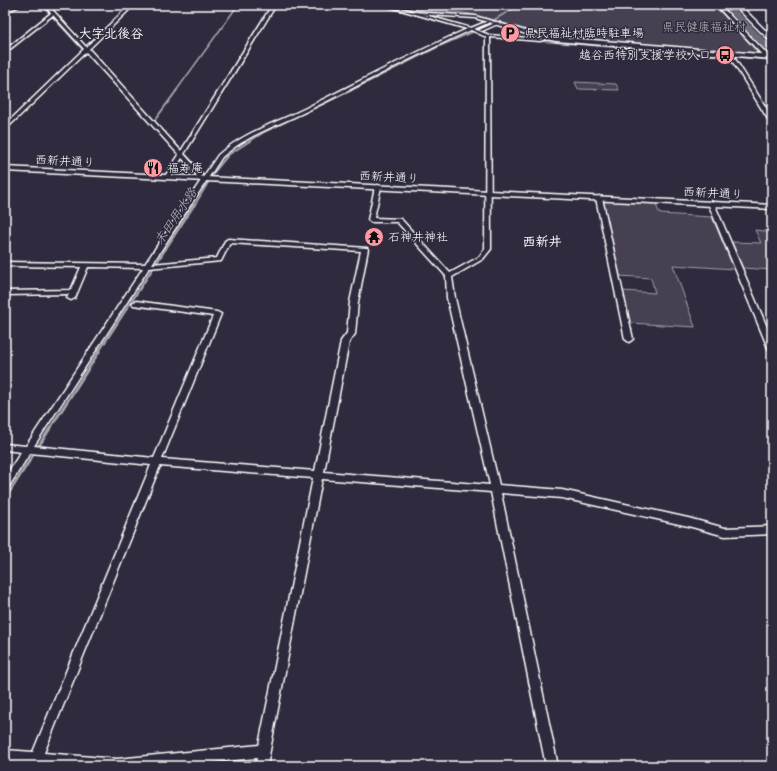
<svg xmlns="http://www.w3.org/2000/svg" width="777" height="771" viewBox="0 0 777 771" font-family="'Patrick Hand','Klee One',sans-serif">
<style>
.green{fill:#464152;stroke:#a2a0a8}
.lines{fill:none;stroke-linecap:round;stroke-linejoin:round}
.stream-far3{stroke:#a7a6ad;stroke-width:1.5}
.stream-far2{stroke:#a7a6ad;stroke-width:2}
.stream-far1{stroke:#a7a6ad;stroke-width:2.5}
.stream{stroke:#a7a6ad;stroke-width:3}
.river{fill:#6d6a77;fill-rule:evenodd}
.minor-casing{stroke:#fff;stroke-width:3}
.tertiary-casing{stroke:#fff;stroke-width:3}
.secondary-casing{stroke:#fff;stroke-width:3}
.minor{fill:#2f2a3d;fill-rule:evenodd}
.tertiary{fill:#2f2a3d;fill-rule:evenodd}
.secondary{fill:#2f2a3d;fill-rule:evenodd}
.labels{text-anchor:middle;stroke-width:3;stroke-linejoin:round;paint-order:stroke}
.far-park-label{font-size:12px;fill:#b5b3ba;stroke:#2f2a3d}
.far-poi-label{font-size:12px;fill:#fff;stroke:#2f2a3d;text-anchor:start}
.far-street-label{font-size:12px;fill:#fff;stroke:#2f2a3d}
.far-quarter-label{font-size:13px;font-weight:bold;fill:#fff;stroke:#2f2a3d}
.far-water-label{font-size:13px;font-style:italic;fill:#b6b4bb;stroke:#2f2a3d}
</style>
<rect width="100%" height="100%" fill="#2f2a3d"/>
<filter id="ink" filterUnits="userSpaceOnUse"><feTurbulence type="fractalNoise" baseFrequency=".025" numOctaves="2"/><feDisplacementMap in="SourceGraphic" scale="8" xChannelSelector="R" yChannelSelector="G"/><feConvolveMatrix kernelMatrix="1 2 1 2 8 2 1 2 1" color-interpolation-filters="sRGB"/></filter>
<g filter="url(#ink)">
<!-- green -->
<path class="green" d="M 392,5 L 714,5 L 758,53 L 551,37 L 471,14 L 456,12 L 428,12 Z
M 575,82 L 616,84 L 619,90 L 578,89 Z
M 603,200 L 655,203 L 660,214 L 712,217 L 734,269 L 673,265 L 695,327 L 630,323 L 623,291 L 655,293 L 651,278 L 620,276 Z
M 755,230 L 772,232 L 772,270 L 743,268 L 732,242 L 761,243 Z"/>
<g class="lines">
<!-- stream-far3 -->
<path class="stream-far3" d="M 53,5 L 46,10 L 121,91
M 376,5 L 413,14
M 5,10 L 17,5
M 416,15 L 465,29
M 494,20 L 519,5
M 476,30 L 489,23
M 538,41 L 772,60
M 176,91 L 238,5
M 350,91 L 440,46 L 473,32"/>
<!-- stream-far2 -->
<path class="stream-far2" d="M 120,90 L 144,116
M 152,124 L 177,90
M 164,132 L 201,171 L 205,178
M 194,206 L 215,171 L 228,155 L 264,132 L 352,90"/>
<!-- stream-far1 -->
<path class="stream-far1" d="M 99,351 L 194,205"/>
<!-- stream -->
<path class="stream" d="M 5,499 L 100,350"/>
<!-- river -->
<path class="river" d="M 723,5 L 731,5 L 772,47 L 772,55 L 769,54 Z"/>
<defs>
<path id="minor" d="M 17,5 L 22,5 L 5,12 L 5,10 Z
M 44,5 L 48,5 L 86,47 L 130,5 L 134,5 L 89,49 L 181,151 L 272,5 L 276,5 L 184,154 L 202,174 L 201,179 L 197,179 L 196,174 L 182,158 L 170,177 L 166,177 L 165,176 L 179,155 L 86,52 L 5,130 L 5,125 L 84,49 L 53,15 L 5,53 L 5,50 L 51,13 Z
M 384,5 L 390,5 L 471,28 L 488,21 L 488,23 L 474,29 L 489,35 L 540,39 L 547,37 L 549,38 L 540,41 L 490,37 L 491,249 L 483,259 L 452,277 L 455,298 L 499,485 L 562,490 L 688,518 L 725,528 L 772,526 L 772,534 L 725,536 L 688,526 L 562,498 L 501,493 L 558,766 L 546,766 L 491,492 L 322,479 L 267,766 L 255,766 L 257,758 L 170,766 L 54,766 L 5,762 L 5,750 L 33,752 L 151,465 L 30,453 L 8,488 L 5,489 L 5,477 L 21,452 L 5,450 L 5,444 L 26,446 L 143,268 L 88,267 L 75,298 L 71,300 L 67,298 L 69,294 L 5,295 L 5,291 L 71,290 L 81,267 L 5,266 L 5,262 L 145,264 L 218,155 C 244,132 276,123 306,108 C 360,81 413,53 467,29 ZM 471,30 L 486,37 L 485,249 L 479,257 L 450,273 L 401,219 L 374,218 L 381,187 L 378,185 L 375,187 L 368,220 L 371,222 L 397,222 L 446,276 L 447,298 L 490,485 L 324,472 L 349,342 L 355,334 L 358,302 L 368,249 L 367,248 L 228,239 L 225,241 L 217,258 L 152,264 L 222,157 C 247,135 278,125 307,111 C 362,84 415,55 471,30 ZM 230,243 L 361,251 L 350,302 L 347,333 L 341,341 L 315,471 L 162,459 L 221,314 L 217,312 L 136,301 L 132,303 L 133,305 L 213,316 L 154,458 L 34,446 L 149,268 L 221,261 ZM 160,466 L 313,478 L 259,745 L 117,759 L 44,753 Z
M 716,5 L 720,5 L 768,55 L 768,57 L 764,57 Z
M 497,22 L 500,23 L 482,31 L 479,30 Z
M 730,53 L 732,54 L 772,117 L 772,123 L 769,121 L 728,54 Z
M 599,196 L 602,198 L 633,339 L 629,342 L 625,339 L 596,198 Z
M 711,201 L 714,203 L 772,339 L 772,351 L 768,348 L 708,203 Z"/>
<path id="tertiary" d="M 412,12 L 475,16 L 539,35 L 556,37 L 772,55 L 772,59 L 556,41 L 536,37 L 475,18 L 414,14 Z
M 5,167 L 772,205 L 772,209 L 5,171 Z"/>
<path id="secondary" d="M 734,5 L 740,5 L 772,37 L 772,43 Z"/>
</defs>
<!-- minor casing -->
<use href="#minor" class="minor-casing"/>
<!-- tertiary casing -->
<use href="#tertiary" class="tertiary-casing"/>
<!-- secondary casing -->
<use href="#secondary" class="secondary-casing"/>
<!-- minor -->
<use href="#minor" class="minor"/>
<!-- tertiary -->
<use href="#tertiary" class="tertiary"/>
<!-- secondary -->
<use href="#secondary" class="secondary"/>
</g>
</g>
<!-- icons -->
<defs>
<symbol id="parking-disc" viewBox="-11 -11 22 22"><circle r="9.5" fill="#ff9aa2" stroke="#2f2a3d"/><path d="M-3.5-5.5H1a3.5 3.5 0 0 1 0 7H-1V5.5H-3.5ZM-1-3.4V-.6H.8a1.4 1.4 0 0 0 0-2.8Z" fill="#111"/></symbol>
<symbol id="bus-disc" viewBox="-11 -11 22 22"><circle r="9.5" fill="#ff9aa2" stroke="#2f2a3d"/><path d="M-5-6H5V4H4V6H2V4H-2V6H-4V4H-5ZM-3.5-4V0h7V-4ZM-3.5 1.2v1.5H-2V1.2ZM2 1.2v1.5H3.5V1.2Z" fill="#111"/></symbol>
<symbol id="restaurant-disc" viewBox="-11 -11 22 22"><circle r="9.5" fill="#ff9aa2" stroke="#2f2a3d"/><path d="M-5-6h1v4h1v-4h1v4h1v-4h1v5L-1.5 .5V6h-2V.5L-5-1ZM5-6V6H3V1.5H1.5Q1.5-4 5-6Z" fill="#111"/></symbol>
<symbol id="temple-disc" viewBox="-11 -11 22 22"><circle r="9.5" fill="#ff9aa2" stroke="#2f2a3d"/><path d="M0-6L5-2H3V0L6.5 2.5H4V6H1.5V3h-3V6H-4V2.5H-6.5L-3 0V-2H-5Z" fill="#111"/></symbol>
</defs>
<g fill-rule="evenodd">
<use href="#parking-disc" x="499" y="22" width="22" height="22"/>
<use href="#bus-disc" x="714" y="44" width="22" height="22"/>
<use href="#restaurant-disc" x="142" y="157" width="22" height="22"/>
<use href="#temple-disc" x="363" y="226" width="22" height="22"/>
</g>
<g class="labels">
<!-- far-park labels -->
<g class="far-park-label">
<text x="704" y="31">県民健康福祉村</text>
</g>
<!-- far-poi labels -->
<g class="far-poi-label">
<text x="524" y="37">県民福祉村臨時駐車場</text>
<text x="711" y="59" text-anchor="end">越谷西特別支援学校入口</text>
<text x="167" y="172">福寿庵</text>
<text x="388" y="241">石神井神社</text>
</g>
<!-- far-street labels -->
<g class="far-street-label">
<text transform="translate(65 161) rotate(3)" y="4">西新井通り</text>
<text transform="translate(389 177) rotate(3)" y="4">西新井通り</text>
<text transform="translate(713 193) rotate(3)" y="4">西新井通り</text>
</g>
<!-- far-quarter labels -->
<g class="far-quarter-label">
<text x="111" y="38">大字北後谷</text>
<text x="542" y="246">西新井</text>
</g>
<!-- far-water labels -->
<g class="far-water-label">
<text transform="translate(175 216) rotate(-56)" y="5">末田用水路</text>
</g>
</g>
<!-- margin -->
<rect width="777" height="771" fill="none" stroke="#2f2a3d" stroke-width="20"/>
<rect x="10" y="10" width="757" height="751" fill="none" stroke="#fff" stroke-width="1.5" filter="url(#ink)"/>
</svg>
